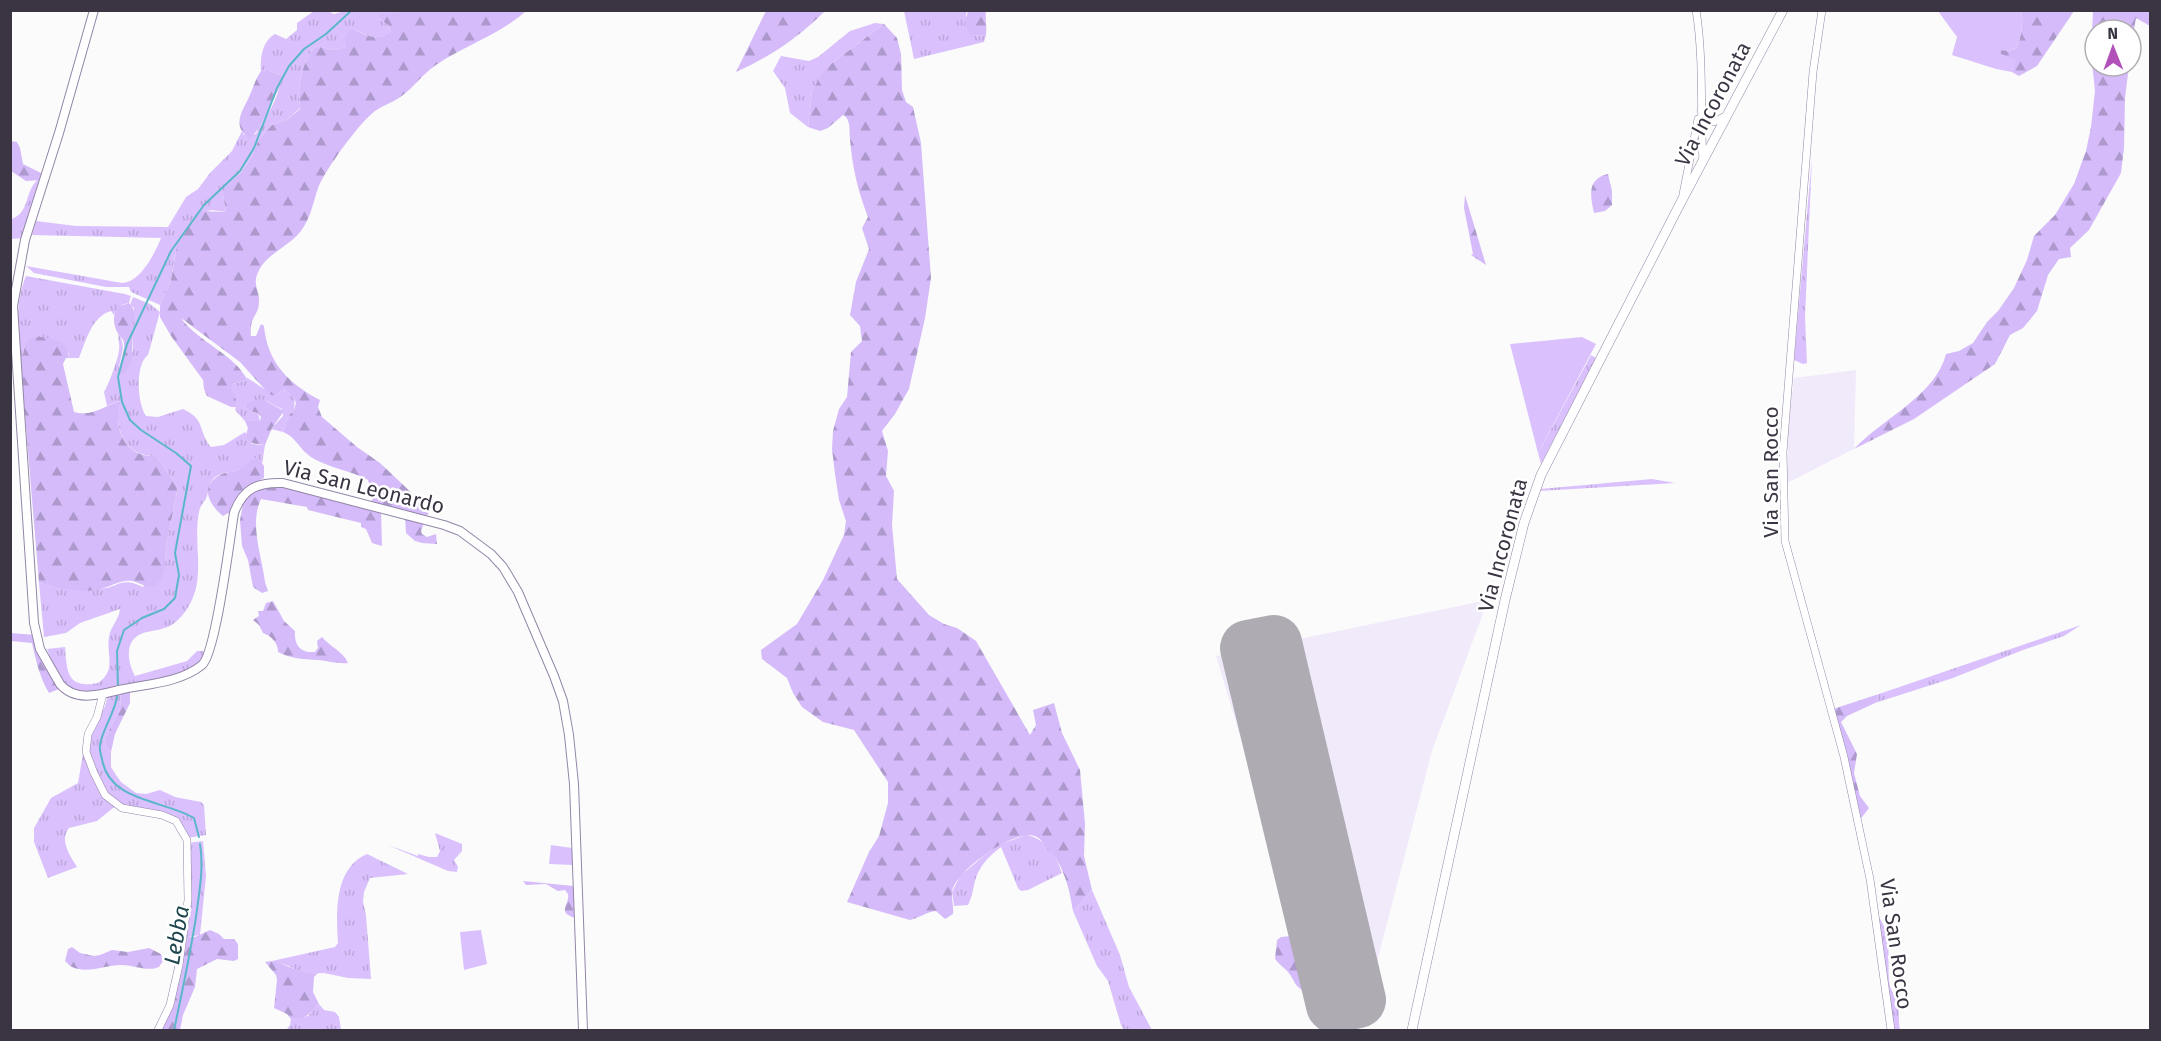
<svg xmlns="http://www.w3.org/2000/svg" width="2161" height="1041" viewBox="0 0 2161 1041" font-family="'Fira Sans',sans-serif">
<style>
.built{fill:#f1eafb}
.grass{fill:url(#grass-tufts)}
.forest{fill:url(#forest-firs)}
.garden{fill:#dac1fd}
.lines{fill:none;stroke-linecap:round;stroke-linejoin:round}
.stream{stroke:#5cb6c9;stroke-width:2}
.runway{stroke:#aeacb2;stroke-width:56}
.minor-casing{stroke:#9386a6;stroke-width:8}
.tertiary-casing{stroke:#9386a6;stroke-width:10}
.secondary-casing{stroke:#9386a6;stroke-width:10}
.minor{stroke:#fff;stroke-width:7}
.tertiary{stroke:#fff;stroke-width:8}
.secondary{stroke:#fff;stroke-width:9}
.labels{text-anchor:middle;stroke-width:5;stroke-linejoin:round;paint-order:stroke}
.street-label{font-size:21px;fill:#3b3543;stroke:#fff}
.water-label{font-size:22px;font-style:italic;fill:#1c454e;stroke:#fff}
</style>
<defs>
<pattern id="grass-tufts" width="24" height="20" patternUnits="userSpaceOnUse" patternTransform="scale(1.5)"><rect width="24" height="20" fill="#dac1fd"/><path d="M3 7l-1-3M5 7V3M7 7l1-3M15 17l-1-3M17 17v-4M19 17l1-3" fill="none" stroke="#bca6da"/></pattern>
<pattern id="forest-firs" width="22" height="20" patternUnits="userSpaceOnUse" patternTransform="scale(1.5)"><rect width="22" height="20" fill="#d5bbfa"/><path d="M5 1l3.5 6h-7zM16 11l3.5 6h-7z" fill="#ae99cc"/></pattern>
</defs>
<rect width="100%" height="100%" fill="#fbfbfb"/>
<!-- built -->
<path class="built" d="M 1856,370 L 1854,449 L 1787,483 L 1788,429 L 1794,378 Z
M 1488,600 L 1432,751 L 1361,1023 L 1319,998 L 1216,656 Z"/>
<!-- grass -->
<path class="grass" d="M 314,11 L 328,11 L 334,14 L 345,11 L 401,11 L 379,18 L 388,25 L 391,31 C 376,43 368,35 351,28 L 346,47 L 334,50 L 316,46 C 301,62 297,87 300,108 L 287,120 L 272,125 L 259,139 L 251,158 L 223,195 L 226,212 L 211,210 L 194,216 L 175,255 L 171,280 L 160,305 L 131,292 L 129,287 L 106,287 L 34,273 L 26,266 L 122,283 C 140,283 155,253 161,238 L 32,235 L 36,221 L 76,226 L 168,227 L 186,197 L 198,189 L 210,173 L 232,151 L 242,131 L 244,135 L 256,134 C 266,116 281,96 281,75 L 267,70 L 261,71 C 260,58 262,41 275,34 L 286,39 L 297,30 L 297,23 Z
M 904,11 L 968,11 L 966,14 L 971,36 L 986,35 L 984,42 L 914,59 Z
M 875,23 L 884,24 L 831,64 L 812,91 L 808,127 L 790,113 L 785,88 L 773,71 L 781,56 L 809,61 L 818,57 L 850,31 Z
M 1812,157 L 1805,317 L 1807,363 L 1803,364 L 1794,360 Z
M 39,179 L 42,180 L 23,238 L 11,239 L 11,219 C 31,213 24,189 39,179 Z
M 26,276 L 125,294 L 131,296 L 129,303 C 122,304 116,308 114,315 L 111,311 C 92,316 85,343 79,358 L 69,358 L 69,353 L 25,345 L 23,356 L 20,355 C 18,327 15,302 26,276 Z
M 133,297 L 150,304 L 160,312 L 148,355 C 135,364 137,403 146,416 L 158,417 L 183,409 C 206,419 198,432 211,447 L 224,445 L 245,432 L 252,444 L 265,445 L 262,464 L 257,457 C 251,461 245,468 238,470 C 229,473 220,472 213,479 C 208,485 209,490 207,496 C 205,502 200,505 199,512 C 193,542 205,574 191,602 C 187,610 181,618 173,624 C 164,630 153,630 143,633 C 124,640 127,661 135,676 L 187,661 L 197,651 L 204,651 L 207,653 C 204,657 201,662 198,664 C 184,675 108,692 89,692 C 82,692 74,690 67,686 C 56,678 52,661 47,649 L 65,647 C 67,672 67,689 98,683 C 117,670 106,654 109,637 C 110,627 119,620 120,609 L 80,623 L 66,633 L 44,637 L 39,583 C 57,587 78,590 97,589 C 118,589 119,575 143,587 L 165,565 L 166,546 L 178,487 L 156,456 C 124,457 114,429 119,401 L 107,406 L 104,392 C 108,387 119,356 119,350 C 120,345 118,339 118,334 C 127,345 121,354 119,367 L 125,372 L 133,351 L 132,335 L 134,308 L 130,305 Z
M 1591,355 L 1596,358 L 1541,464 L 1538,453 Z
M 246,377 L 275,396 L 284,389 L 295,397 L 294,410 L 289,415 L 283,432 L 271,429 L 283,416 L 282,409 C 264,401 264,395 245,407 L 250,411 L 258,413 L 260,421 L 245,421 L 235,410 L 237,402 L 230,388 L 233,384 L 247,380 Z
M 1652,479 L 1675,483 L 1539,491 L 1540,489 Z
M 2081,625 L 2064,636 L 2023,650 L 1953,678 L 1875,703 L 1879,694 Z
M 121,692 L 120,708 L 104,741 L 107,748 L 111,752 L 111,767 L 116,775 L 121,782 L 136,793 L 146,794 L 160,790 L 175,797 L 201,802 L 204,805 L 206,835 L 187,838 L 178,822 L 116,802 L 101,784 L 89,751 L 90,736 L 105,706 L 108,695 Z
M 84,748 L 92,774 L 117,807 L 113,808 L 97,821 L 69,828 C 59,840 70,856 77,867 L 48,878 L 34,842 L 34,828 L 51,798 L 78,783 Z
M 435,833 L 462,844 L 462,851 L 454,860 L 458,867 L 457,872 L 448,871 L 388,845 L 418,856 L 418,854 L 429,857 L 437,857 L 440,851 Z
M 1026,835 C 1045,838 1056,855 1062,873 L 1028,890 L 1021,891 L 1018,888 L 1001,847 C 989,856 979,866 975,881 C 973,889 972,898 968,905 L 954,906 L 952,892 L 960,876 L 987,853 L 1001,844 Z
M 203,841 L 206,876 L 200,935 L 188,937 L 183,949 L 188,843 Z
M 367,854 L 408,874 L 370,878 L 364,892 L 363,902 L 366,915 L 371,979 L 348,978 L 324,973 L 303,974 L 289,966 L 272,961 L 335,947 L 338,943 C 336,913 334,868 367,854 Z
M 1092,890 L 1120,955 L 1129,987 L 1152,1030 L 1124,1030 L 1121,1025 L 1108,981 L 1097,966 L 1073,911 Z
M 1878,916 C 1893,935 1887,958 1889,980 C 1889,988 1895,995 1897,1002 C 1900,1011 1898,1021 1900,1030 L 1893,1030 Z
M 319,1004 L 324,1010 L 335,1012 L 339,1017 L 341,1030 L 266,1030 L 287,1029 L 290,1025 L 291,1019 L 308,1016 Z"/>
<!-- forest -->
<path class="forest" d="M 401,10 L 526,11 C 499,35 466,45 436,65 C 422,74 413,89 399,98 C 391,103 382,106 375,111 C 359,123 325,170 318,188 C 313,203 311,217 301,231 C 289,247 264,254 257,275 C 253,285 260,293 259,302 C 259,316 249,316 251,336 L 256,336 L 261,324 L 264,326 C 267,362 289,384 320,400 L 318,407 L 322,417 L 357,447 L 380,463 L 416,497 L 429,513 L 426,517 L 371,502 L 373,498 L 368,480 C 350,470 328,468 311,457 C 300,450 295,436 283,432 L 289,415 L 294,410 L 296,403 L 294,397 L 284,389 L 275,396 L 269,394 L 240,362 L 181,318 C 197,341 237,356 247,380 L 233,384 L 231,388 L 237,402 L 236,407 L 231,407 L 207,396 L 204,389 L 203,380 L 171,336 L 160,317 L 160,305 L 171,280 L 177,245 L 197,211 L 226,212 L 223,195 L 224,190 L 241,172 L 251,158 L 259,139 L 272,125 L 287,120 L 300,109 C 297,87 301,62 316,46 L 334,50 L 346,47 L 345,39 L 351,28 C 367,35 376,43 391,31 L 388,25 L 379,18 L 380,14 L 399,12 Z
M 766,11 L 825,11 C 799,37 770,57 736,72 Z
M 968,11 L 986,11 C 985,19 987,26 986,35 L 971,36 L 965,24 Z
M 2021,11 L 2074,11 L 2037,66 L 2019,76 L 2012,72 L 2015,60 L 2000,54 L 2000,50 C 2005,50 2012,51 2015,49 C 2021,44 2024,17 2021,11 Z
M 2093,11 L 2150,11 L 2150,26 L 2136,18 L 2131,46 L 2131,30 L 2095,30 L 2095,66 L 2129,66 L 2125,98 L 2124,148 L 2121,173 L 2089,230 L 2070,248 L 2071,257 L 2059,259 L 2048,275 L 2037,311 L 2023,328 L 2010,335 L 1995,364 L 1914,419 L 1854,449 C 1882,419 1936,395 1946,354 L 1959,351 L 1973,343 L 1987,322 L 1998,311 L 2014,288 L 2027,260 L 2034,236 L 2055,215 L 2074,184 L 2086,151 L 2091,127 L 2095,91 L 2091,53 Z
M 884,24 L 897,38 L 901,54 L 902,90 L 906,102 L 913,107 L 921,143 L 931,278 L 925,318 L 909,389 L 895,414 L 882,431 L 888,451 L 886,476 L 894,491 L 892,525 L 897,579 L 929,615 L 944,624 L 957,628 L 976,641 L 1030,735 L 1036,725 L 1033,710 L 1054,703 L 1062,733 L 1080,770 L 1085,824 L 1084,856 L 1092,890 L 1073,911 C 1069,887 1064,865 1047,848 C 1044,845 1041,839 1037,837 C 1017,826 956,870 952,891 C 951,898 954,907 953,914 L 945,919 L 936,911 C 926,912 919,918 910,920 L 847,902 L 869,852 L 879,836 L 888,803 L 888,782 L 854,730 L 823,722 L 802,707 L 793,693 L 787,678 L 762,659 L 761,650 L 797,624 L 823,580 L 844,535 L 846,521 L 839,500 L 835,474 L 832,449 L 833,431 L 839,409 L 847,397 L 851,352 L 862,341 L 860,326 L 850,315 L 856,282 L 869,249 L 862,228 L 868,217 C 858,192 852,166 850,139 C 849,130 851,125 846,117 L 843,115 L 828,128 L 820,131 L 808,127 L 812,91 L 823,73 L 831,64 Z
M 267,70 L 281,75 L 283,80 L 260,127 L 250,139 C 231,126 242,112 249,97 C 253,88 255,80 261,71 Z
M 10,141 L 17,142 L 20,148 L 23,164 L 41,173 L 42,180 L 26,181 L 11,171 Z
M 1608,174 L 1612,191 L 1612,205 L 1605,211 L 1594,213 C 1590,195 1587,179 1608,174 Z
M 1465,195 L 1486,265 L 1471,255 L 1473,254 L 1464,208 Z
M 129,303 C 139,313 132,323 132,335 C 132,349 135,367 121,375 L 118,373 C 119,364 125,352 124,344 C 123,337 122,340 119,335 C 113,327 112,314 118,307 Z
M 38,337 C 52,337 69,341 69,358 L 66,358 L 63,364 L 74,412 C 92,417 104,406 120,401 C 113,428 124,458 156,456 L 178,487 L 166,546 L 165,566 L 161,580 L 154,587 C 143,587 141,583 132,581 C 121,579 110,587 100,589 C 78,594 59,587 39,583 L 20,355 L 23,355 L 25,345 L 29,339 Z
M 262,399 L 284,411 L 272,428 L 265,445 C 254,443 251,446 246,435 L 248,428 L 245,421 L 260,421 L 261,417 L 258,413 L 250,411 L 245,407 L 249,402 Z
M 257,457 L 264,466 L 264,478 L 246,487 L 232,511 L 223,516 C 209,505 199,486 220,475 C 225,472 232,472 238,470 C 246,467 249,459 257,457 Z
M 282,486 L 381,510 L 382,546 L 372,543 L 366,529 L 361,527 L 361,523 L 308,510 L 307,507 L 261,499 C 249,524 262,556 265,582 L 268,591 L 262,593 L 253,587 L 248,560 L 242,546 L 240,520 L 243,504 L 250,493 L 259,489 Z
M 405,518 L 424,523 L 421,531 L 422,534 L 427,537 L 436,534 L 437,544 L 422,543 L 415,541 L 406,533 Z
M 273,601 L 284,621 L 295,631 C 294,645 300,653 315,652 L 318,648 L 317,641 L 322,637 C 330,647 343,651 348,663 C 337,664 328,661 318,660 C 303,659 291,659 278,652 C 278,642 271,636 263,633 L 259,625 L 253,620 L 259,616 L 258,611 L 263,611 L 266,603 Z
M 10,633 L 36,635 L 48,672 L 59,689 L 49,693 C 40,678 36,661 32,643 L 11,641 Z
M 130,691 L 130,703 L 115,734 L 111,752 L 107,748 L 104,741 L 120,708 L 121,692 Z
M 1879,694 L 1875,703 L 1847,716 L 1841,722 L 1857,754 L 1854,773 L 1860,796 L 1869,808 L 1859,821 L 1833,709 Z
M 523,881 L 574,886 L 575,918 C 556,912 570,905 568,894 L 565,890 L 558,891 L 546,884 L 526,885 Z
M 210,930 L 219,934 L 224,939 L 234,939 L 238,944 L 238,959 L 234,961 L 217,959 L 197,969 L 195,987 L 183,1015 L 180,1030 L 159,1030 L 165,1016 L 175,966 L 188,937 L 195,937 Z
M 1291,936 C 1297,944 1295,952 1299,960 C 1303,968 1312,976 1313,986 L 1308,991 C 1294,990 1295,978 1286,970 C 1282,966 1279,964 1275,959 L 1277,940 L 1281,937 Z
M 72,947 L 80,953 L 94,956 L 100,955 L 112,950 L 128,952 L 149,948 L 161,954 L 163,961 L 159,967 C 147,972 134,965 121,965 C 106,965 87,974 72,967 C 70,966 66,962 65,961 L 68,949 Z
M 272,961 C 290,965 300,975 318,973 L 314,977 L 313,992 L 319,1004 C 308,1016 307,1018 291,1019 L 287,1014 L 274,1008 L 277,980 L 276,975 L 265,962 Z"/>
<!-- garden -->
<path class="garden" d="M 1938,11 L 2021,11 C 2024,17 2021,44 2015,49 C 2012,51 2004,50 2000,50 L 2001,54 L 2016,60 L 2012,72 L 1996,69 L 1952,55 L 1957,37 Z
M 1582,337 L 1596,344 L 1538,453 L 1510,344 Z
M 551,845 L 572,848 L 573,865 L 549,864 Z
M 481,930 L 487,964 L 464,970 L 460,932 Z"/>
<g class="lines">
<!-- stream -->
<path class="stream" d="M 118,688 L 117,651 L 124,630 L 142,618 L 164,609 L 175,598 L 179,575 L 175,553 L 191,466 L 176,453 L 141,430 L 130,420 L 122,402 L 118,377 L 127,344 L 171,251 L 204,205 L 240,171 L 254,148 L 277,88 L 289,66 L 304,49 L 326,34 L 352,10
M 118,693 C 115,713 102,730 100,745 C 99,749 101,755 102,759 C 109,802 164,800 194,818 L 199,837
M 174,1030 C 182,993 190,955 196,917 C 199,893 204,869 200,844"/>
<!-- runway -->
<path class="runway" d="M 1274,643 L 1358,1000 L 1334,1005 L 1248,648 Z"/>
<defs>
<path id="minor" d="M 1696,10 C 1704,60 1700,110 1703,161
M 1822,10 L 1813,72 L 1783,452 L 1785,541 L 1844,757 L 1870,879 L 1891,1030
M 1701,110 L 1709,121 L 1714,122 L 1727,115
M 1683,194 L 1698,119
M 103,694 L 97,717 L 88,734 L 86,752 L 94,773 L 105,795 L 122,808 L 162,815 L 176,821 L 187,840 L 188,900 L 179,965 L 170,1005 L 158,1030"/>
<path id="tertiary" d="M 94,10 L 59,133 L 25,240 L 13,306 L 34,623 L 40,649 L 60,684 C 75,702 99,695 119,690 C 146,684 180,683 202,665 C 216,653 230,537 234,513 C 243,488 258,482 283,483 L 444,525 L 460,531 L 491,554 L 503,567 L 518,592 L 554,676 L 563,701 L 569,735 L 574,784 L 583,1030"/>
<path id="secondary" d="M 1412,1030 L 1505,600 L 1524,523 L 1541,475 L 1681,202 L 1783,10"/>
</defs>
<!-- minor casing -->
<use href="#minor" class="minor-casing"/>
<!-- tertiary casing -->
<use href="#tertiary" class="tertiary-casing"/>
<!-- secondary casing -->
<use href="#secondary" class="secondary-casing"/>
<!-- minor -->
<use href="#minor" class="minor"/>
<!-- tertiary -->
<use href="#tertiary" class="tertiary"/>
<!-- secondary -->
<use href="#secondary" class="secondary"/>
</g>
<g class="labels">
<!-- street labels -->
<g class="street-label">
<text transform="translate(1713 104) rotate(-62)" y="7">Via Incoronata</text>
<text transform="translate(1771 472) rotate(-90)" y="7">Via San Rocco</text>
<text transform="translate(364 487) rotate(14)" y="7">Via San Leonardo</text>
<text transform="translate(1503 545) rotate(-75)" y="7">Via Incoronata</text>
<text transform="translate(1896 944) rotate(82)" y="7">Via San Rocco</text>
</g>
<!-- water labels -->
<g class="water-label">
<text transform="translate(176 935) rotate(-80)" y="8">Lebba</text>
</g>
</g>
<!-- border -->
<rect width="2161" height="1041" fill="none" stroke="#3b3543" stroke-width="24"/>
<!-- north arrow -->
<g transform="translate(2113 48) rotate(359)"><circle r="28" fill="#ffffff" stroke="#b1aeb4" stroke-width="1.5"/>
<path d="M0-4.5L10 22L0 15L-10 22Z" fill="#b251b9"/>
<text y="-9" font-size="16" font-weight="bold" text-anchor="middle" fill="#3b3543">N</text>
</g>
</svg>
